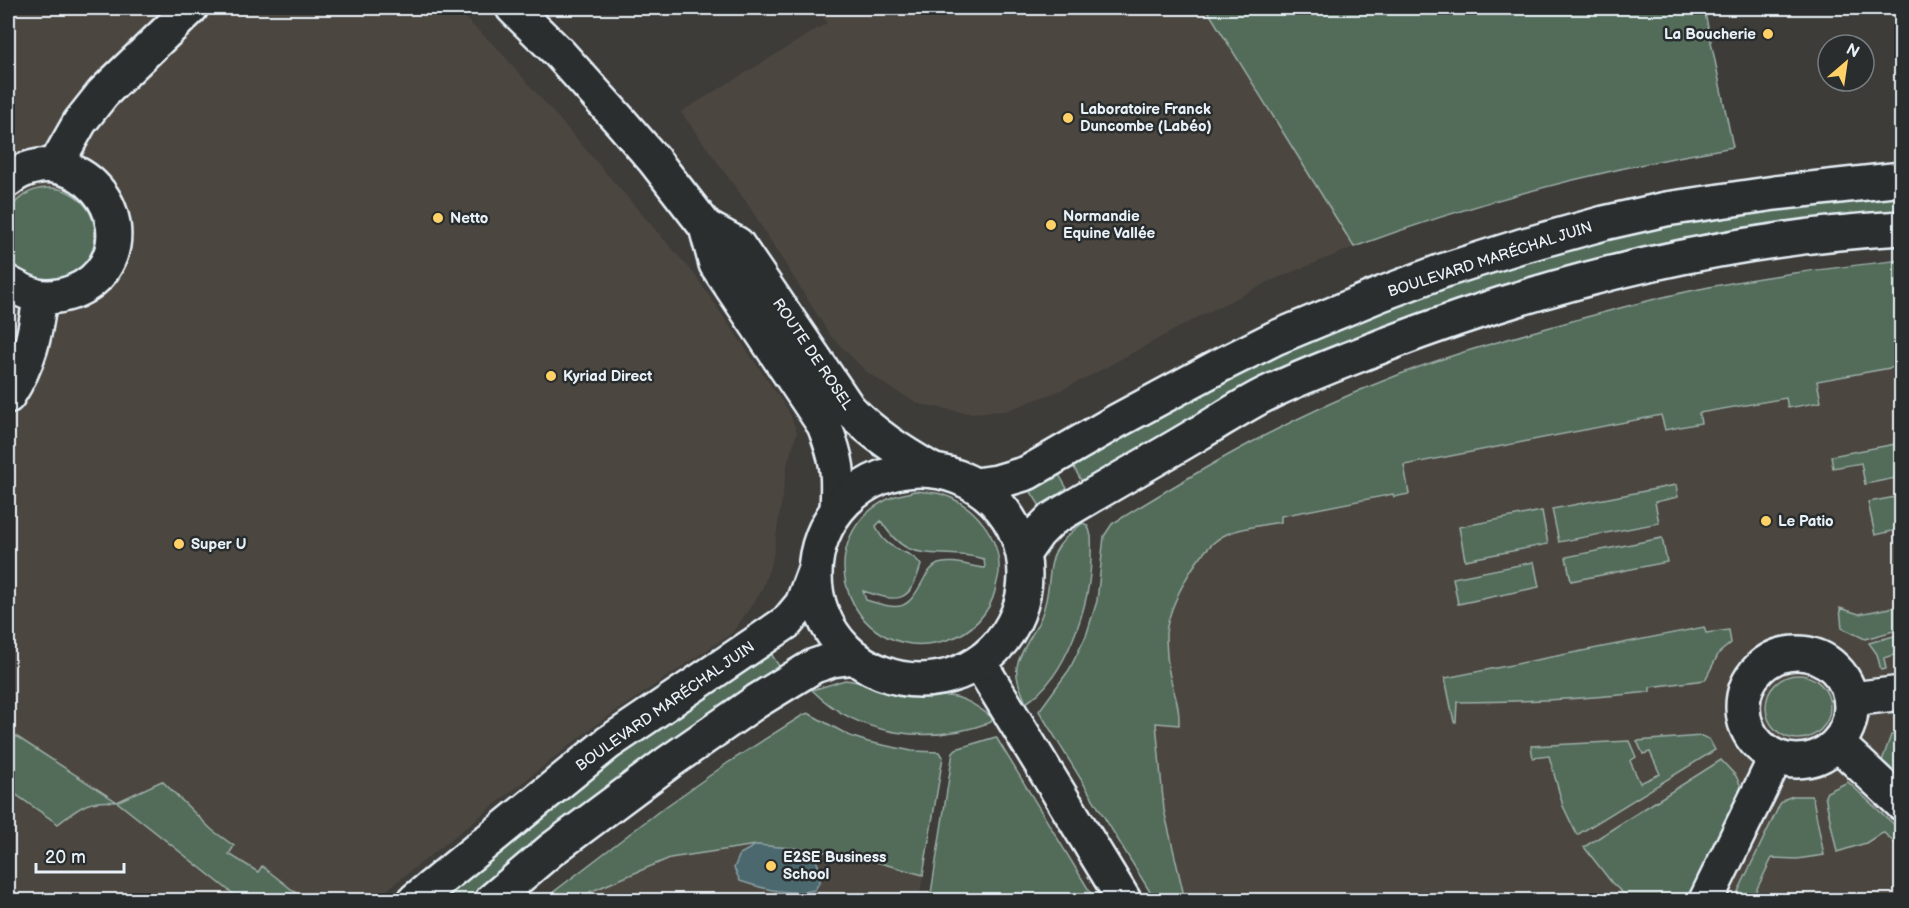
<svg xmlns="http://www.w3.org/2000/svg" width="1909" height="908" viewBox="0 0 1909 908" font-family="'Balsamiq Sans',sans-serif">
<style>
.built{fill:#4c4640}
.green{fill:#526c5a;stroke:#9daea9;stroke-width:1.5;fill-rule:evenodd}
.water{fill:#4b686e;stroke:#8a9fa5;stroke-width:1.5}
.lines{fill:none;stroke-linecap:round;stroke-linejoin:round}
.minor-casing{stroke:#e8f1f8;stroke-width:38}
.major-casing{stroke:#e8f1f8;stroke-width:38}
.minor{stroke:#2a2d2e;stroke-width:33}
.major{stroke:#2a2d2e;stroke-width:33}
.poi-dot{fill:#ffd166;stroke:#2a2d2e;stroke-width:2}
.labels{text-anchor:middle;stroke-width:5;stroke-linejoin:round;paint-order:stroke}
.poi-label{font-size:15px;font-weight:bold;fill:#e8f1f8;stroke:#2a2d2e;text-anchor:start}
.street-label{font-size:15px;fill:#e8f1f8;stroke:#2a2d2e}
</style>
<rect width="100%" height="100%" fill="#3e3c39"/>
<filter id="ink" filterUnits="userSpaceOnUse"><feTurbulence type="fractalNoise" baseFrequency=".0167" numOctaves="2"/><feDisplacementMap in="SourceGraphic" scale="12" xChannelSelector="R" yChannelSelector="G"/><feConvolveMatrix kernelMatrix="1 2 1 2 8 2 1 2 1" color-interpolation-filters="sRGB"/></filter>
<g filter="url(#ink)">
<!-- built -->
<path class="built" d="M 8,8 L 454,8 L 498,49 L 694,274 L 788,410 L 797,432 L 788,461 L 772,561 L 761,592 L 732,633 L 594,726 L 393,885 L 376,900 L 8,900 Z
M 818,8 L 1206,8 L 1354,247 L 1270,281 L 1200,316 L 1086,378 L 1056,392 L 1005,411 L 967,413 L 920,404 L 892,389 L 867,372 L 830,335 L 747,203 L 681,112 L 827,23 Z
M 1901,260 L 1901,900 L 1157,900 L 1045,702 L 1069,670 L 1086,636 L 1097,601 L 1104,536 L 1112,524 L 1198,471 L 1269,433 L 1393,377 L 1494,343 L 1640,302 L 1692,290 L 1786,274 Z
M 756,845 L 848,854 L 923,875 L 919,900 L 580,900 L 590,892 L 670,858 Z"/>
<!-- green -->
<path class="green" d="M 1206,8 L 1704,8 L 1733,147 C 1604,169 1477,201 1354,247 Z
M3 234a46 46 0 1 1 92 0a46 46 0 1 1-92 0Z
M 1901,189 L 1901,214 L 1675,245 L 1083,484 L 1071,462 L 1174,403 L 1383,306 L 1621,232 Z
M 1901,260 L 1901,366 L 1817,381 L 1821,402 L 1788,408 L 1786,398 L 1699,413 L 1701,423 L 1665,430 L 1661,415 L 1404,465 L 1409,494 L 1394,497 L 1393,494 L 1281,516 L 1281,522 C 1263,525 1244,527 1227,534 C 1199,546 1168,605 1166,634 C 1166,644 1167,656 1168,666 C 1171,688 1180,701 1179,725 L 1156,723 L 1164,810 L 1185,900 L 1155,900 L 1039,711 L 1069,670 L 1086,636 L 1097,601 L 1104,536 L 1112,524 C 1202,468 1294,415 1393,377 C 1439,358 1488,345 1536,331 C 1587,317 1638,302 1690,291 C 1760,276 1831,268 1901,260 Z
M 1901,443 L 1901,477 L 1865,484 L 1861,463 L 1833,468 L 1831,456 Z
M 1057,471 L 1069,492 L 1041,508 L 1028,487 Z
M 1676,485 L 1678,497 L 1655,502 L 1659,523 L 1559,542 L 1552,509 Z
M 914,491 C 923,492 933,492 941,494 C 975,504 1001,538 999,573 C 998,579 996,585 995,591 C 990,612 971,633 950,639 C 853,672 802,541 888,499 C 895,495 906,494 914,491 ZM 881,521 C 904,558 921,552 960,555 C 968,555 976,557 984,559 L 985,568 C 971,567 952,559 938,564 C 932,567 928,572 925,577 C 907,611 902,611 866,600 L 863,591 C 898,602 909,605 921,565 C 911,548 886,554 876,526 Z
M 1901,496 L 1901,529 L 1875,535 L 1868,502 Z
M 1542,511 L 1548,544 L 1465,560 L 1459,527 Z
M 1083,523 L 1087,525 C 1093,535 1091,544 1091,556 C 1091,602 1067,677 1026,703 C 1022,692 1015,679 1017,667 C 1019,651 1035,633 1041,617 C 1058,573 1036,557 1083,523 Z
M 1662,538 L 1667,562 L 1571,581 L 1566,557 Z
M 1534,562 L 1539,587 L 1458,604 L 1453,578 Z
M 1901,606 L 1901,629 L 1865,639 L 1842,628 L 1840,608 L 1859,614 Z
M 1704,627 L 1706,633 L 1729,630 L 1731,643 L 1719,653 L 1705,680 L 1650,687 L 1650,692 C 1586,699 1521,702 1457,702 L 1456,722 L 1454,722 L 1445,678 Z
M 1901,634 L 1901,653 L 1884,658 L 1886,669 L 1881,670 L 1877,654 L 1869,643 Z
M 768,649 L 781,669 L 504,872 L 471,900 L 434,900 L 608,759 Z
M1766 707a32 32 0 1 1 64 0a32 32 0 1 1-64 0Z
M 845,680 C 864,681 881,691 900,695 C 915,699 931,696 947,696 C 964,696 979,708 993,718 L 991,722 C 930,745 859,737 812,690 Z
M 808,713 L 850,736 L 868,742 L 912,751 L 940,752 L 943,757 L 923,875 L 848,854 L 756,845 L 670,858 L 590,892 L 580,900 L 543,900 L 658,812 L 729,762 L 803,715 Z
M 8,731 L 117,802 L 162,781 L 212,830 L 234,846 L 229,854 L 258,872 L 262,866 L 305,900 L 241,900 L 117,802 C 88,799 80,807 58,824 L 8,789 Z
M 1901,732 L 1901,789 L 1877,766 L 1882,761 L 1891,735 Z
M 1701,736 L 1709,739 L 1715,750 L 1577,835 L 1563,806 L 1549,756 L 1533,758 L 1531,746 L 1629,741 L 1636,757 L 1630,761 L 1640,783 L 1660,774 L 1650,752 L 1643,754 L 1637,741 Z
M 996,737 L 1095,900 L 930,900 L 953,752 L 956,749 Z
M 1721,760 L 1736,776 L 1743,791 L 1690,900 L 1630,900 L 1612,883 L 1584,847 Z
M 1848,782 L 1901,831 L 1901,849 L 1883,832 L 1866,843 L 1837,852 L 1825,796 L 1827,792 Z
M 1793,796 L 1811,796 L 1813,799 L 1824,855 L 1797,859 L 1772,858 L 1752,899 L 1764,900 L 1734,900 L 1780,804 L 1785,799 Z"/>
<!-- water -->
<path class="water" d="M 756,845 L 802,849 L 817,862 L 822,877 L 815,890 C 789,896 764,889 740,881 L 734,868 L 740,854 Z"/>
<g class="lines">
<defs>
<path id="minor" d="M 513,8 L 559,53 L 621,122 L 654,160 L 706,227 L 737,244 L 849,409 C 874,435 901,452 932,470
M 55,166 L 80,122 L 103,93 L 191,8
M 8,180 C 21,168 43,163 59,167 C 122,182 136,267 73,292 C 62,296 48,298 37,296 C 26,293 17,288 8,283
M 706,227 L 716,264 L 824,425 C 838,460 839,472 837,510
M 8,396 C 30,362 35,336 40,297
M1743 707a54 54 0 1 1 108 0a54 54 0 1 1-108 0Z
M 979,662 L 1124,900
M 1852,699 L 1902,693
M 1838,744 L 1902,804
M 1706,900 L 1776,757"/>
<path id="major" d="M815 575a105 105 0 1 1 210 0a105 105 0 1 1-210 0Z
M 975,485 L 997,482 L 1027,473 L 1117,421 L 1221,365 L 1275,338 L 1381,294 L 1442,271 L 1521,246 L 1604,223 L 1666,209 L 1775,193 L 1902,179
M 1024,553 L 1038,533 L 1051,520 C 1100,490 1151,462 1201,432 C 1223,419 1245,404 1268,393 C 1305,375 1344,361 1382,346 C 1548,282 1724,238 1902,228
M 415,900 L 608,743 L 787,622 L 802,604 L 815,569
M 492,900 L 551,850 L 669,762 L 757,701 L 814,666 L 832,660 L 855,657"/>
</defs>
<!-- minor casing -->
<use href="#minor" class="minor-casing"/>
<!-- major casing -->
<use href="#major" class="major-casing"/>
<!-- minor -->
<use href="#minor" class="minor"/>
<!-- major -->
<use href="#major" class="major"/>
</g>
</g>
<!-- markers -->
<g class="poi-dot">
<circle cx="1768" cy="34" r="6"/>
<circle cx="1068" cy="118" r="6"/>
<circle cx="438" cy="218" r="6"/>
<circle cx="1051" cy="225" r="6"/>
<circle cx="551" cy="376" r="6"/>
<circle cx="1766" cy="521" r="6"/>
<circle cx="179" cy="544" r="6"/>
<circle cx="771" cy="866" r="6"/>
</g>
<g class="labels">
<!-- poi labels -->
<g class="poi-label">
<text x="1756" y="39" text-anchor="end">La Boucherie</text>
<text x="1080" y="114">Laboratoire Franck<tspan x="1080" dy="17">Duncombe (Labéo)</tspan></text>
<text x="1063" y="221">Normandie<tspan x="1063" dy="17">Equine Vallée</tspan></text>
<text x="450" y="223">Netto</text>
<text x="563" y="381">Kyriad Direct</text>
<text x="1778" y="526">Le Patio</text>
<text x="191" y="549">Super U</text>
<text x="783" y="862">E2SE Business<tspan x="783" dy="17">School</tspan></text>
</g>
<!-- street labels -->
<g class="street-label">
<text transform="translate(1490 259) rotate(-18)" y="5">BOULEVARD MARÉCHAL JUIN</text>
<text transform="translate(813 354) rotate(56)" y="5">ROUTE DE ROSEL</text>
<text transform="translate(665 706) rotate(-35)" y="5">BOULEVARD MARÉCHAL JUIN</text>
</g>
</g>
<!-- margin -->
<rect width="1909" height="908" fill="none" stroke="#2a2d2e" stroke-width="30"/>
<rect x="15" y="15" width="1879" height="878" fill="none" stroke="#e8f1f8" stroke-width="2" filter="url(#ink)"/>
<!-- north arrow -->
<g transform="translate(1846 63) rotate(29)"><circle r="28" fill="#2a2d2e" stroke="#767b7f" stroke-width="1.5"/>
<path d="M0-4.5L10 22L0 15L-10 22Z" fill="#ffd166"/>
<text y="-9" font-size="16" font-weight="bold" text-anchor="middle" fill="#e8f1f8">N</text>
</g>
<!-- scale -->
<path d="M36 863v9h88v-9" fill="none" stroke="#e8f1f8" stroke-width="3"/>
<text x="45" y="863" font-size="18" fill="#e8f1f8" stroke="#2a2d2e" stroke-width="4.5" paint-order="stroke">20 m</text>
</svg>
